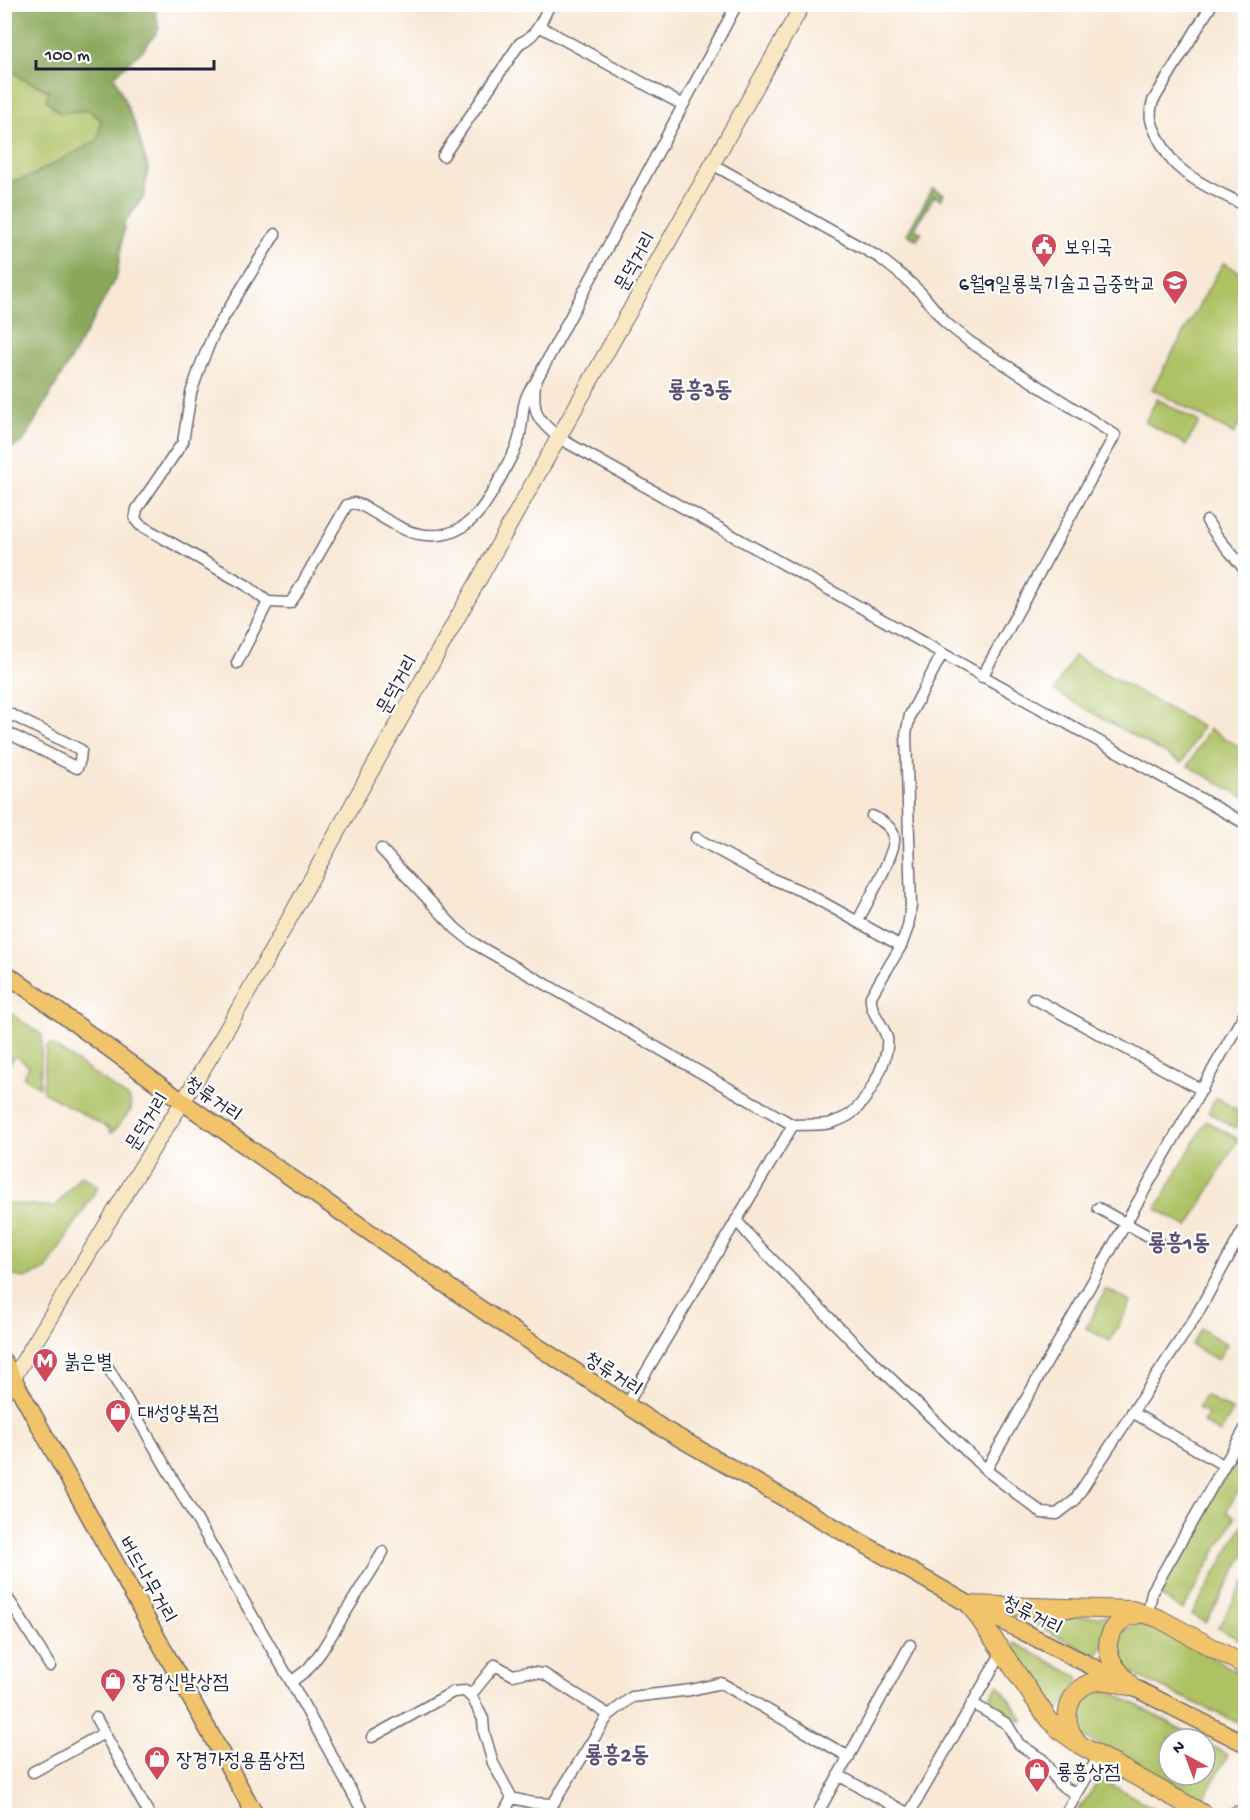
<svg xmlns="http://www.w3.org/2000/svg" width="1250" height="1820" viewBox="0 0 1250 1820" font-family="'Gochi Hand','Poor Story',sans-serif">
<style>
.green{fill:#aec164;stroke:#687250;stroke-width:1.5}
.forest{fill:#8aa75a;stroke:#56644a;stroke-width:1.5}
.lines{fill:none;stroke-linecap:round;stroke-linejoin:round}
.minor-casing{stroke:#6d6771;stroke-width:13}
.secondary-casing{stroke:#6d6771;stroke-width:17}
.primary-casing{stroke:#6d6771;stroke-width:19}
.trunk-casing{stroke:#6d6771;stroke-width:20}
.minor{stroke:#fff;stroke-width:10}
.secondary{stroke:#f9e7c3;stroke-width:15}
.primary{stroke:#f1c36a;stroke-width:16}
.trunk{stroke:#f1c36a;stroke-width:18}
.labels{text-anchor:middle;stroke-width:4.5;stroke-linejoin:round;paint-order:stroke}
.poi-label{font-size:20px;fill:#22223b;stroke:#fff;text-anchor:start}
.street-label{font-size:20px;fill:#22223b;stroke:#fff}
.quarter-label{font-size:22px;font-weight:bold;fill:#594f70;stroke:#fff}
</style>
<rect width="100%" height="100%" fill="#fff"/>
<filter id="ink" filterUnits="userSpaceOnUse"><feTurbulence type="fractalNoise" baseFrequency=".0167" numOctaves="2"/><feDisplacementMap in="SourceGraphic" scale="12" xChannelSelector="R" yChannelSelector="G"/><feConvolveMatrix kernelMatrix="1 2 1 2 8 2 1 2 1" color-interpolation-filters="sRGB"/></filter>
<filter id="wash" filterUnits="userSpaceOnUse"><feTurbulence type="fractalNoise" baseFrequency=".008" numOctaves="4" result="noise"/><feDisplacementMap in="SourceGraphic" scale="24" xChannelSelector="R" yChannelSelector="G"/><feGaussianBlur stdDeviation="1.35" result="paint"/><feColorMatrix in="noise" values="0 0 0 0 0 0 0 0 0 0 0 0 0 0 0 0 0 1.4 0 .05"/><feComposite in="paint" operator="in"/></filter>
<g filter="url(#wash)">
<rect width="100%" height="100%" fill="#f8e8d5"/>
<!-- green -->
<path class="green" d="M 4,64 L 21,78 L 88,110 L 101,120 L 99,140 L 31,176 L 5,184 Z
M 1223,263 L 1245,275 L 1245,413 L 1234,434 L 1152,389 Z
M 1157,399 L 1199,422 L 1186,445 L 1145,422 Z
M 1074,656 L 1202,727 L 1182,763 L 1054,691 Z
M 1209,729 L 1245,750 L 1245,798 L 1188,766 Z
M 4,1009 L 42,1035 L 40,1087 L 23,1077 L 29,1066 L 16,1056 L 8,1065 L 5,1062 Z
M 51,1044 L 130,1099 L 131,1110 L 112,1133 L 110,1132 L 110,1129 L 43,1092 L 46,1047 Z
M 1216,1098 L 1243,1113 L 1235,1128 L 1208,1112 Z
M 1206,1121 L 1238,1139 L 1188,1227 L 1156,1209 Z
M 81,1175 L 98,1187 L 46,1270 L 24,1278 L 10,1275 L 5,1271 L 5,1203 L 55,1207 Z
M 1106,1289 L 1131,1302 L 1110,1341 L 1086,1328 Z
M 1201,1329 L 1227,1344 L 1218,1360 L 1191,1345 Z
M 1205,1395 L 1233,1411 L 1220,1433 L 1203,1423 L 1208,1414 L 1198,1408 Z
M 1245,1438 L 1245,1478 L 1226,1512 L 1235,1517 L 1183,1610 L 1157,1594 Z
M 1243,1524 L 1245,1525 L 1245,1554 L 1206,1623 L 1192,1615 Z
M 1245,1581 L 1245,1643 L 1218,1628 Z
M 1106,1616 L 1111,1619 L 1100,1652 L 1095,1656 L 1038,1626 L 1035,1623 L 1038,1619 Z
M 1143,1623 L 1157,1626 L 1245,1676 L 1245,1726 L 1131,1673 C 1108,1657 1115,1627 1143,1623 Z
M 1015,1643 L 1078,1677 L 1079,1680 L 1060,1711 L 1056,1713 C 1041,1703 1024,1667 1014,1651 L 1013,1646 Z
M 998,1684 L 1023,1719 L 1022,1722 L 988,1700 Z
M 1102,1690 L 1116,1694 L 1199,1739 L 1169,1739 L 1169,1775 L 1205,1775 L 1205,1742 L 1228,1755 L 1202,1802 L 1084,1737 C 1069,1718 1078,1694 1102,1690 Z
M 1099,1780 L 1104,1780 L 1165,1815 L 1075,1815 Z"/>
<!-- forest -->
<path class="forest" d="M 154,5 L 159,29 L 143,50 L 114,76 L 136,127 L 148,168 L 144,197 L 125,222 L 117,275 L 92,322 L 23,442 L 5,451 L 5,184 L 31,176 L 98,140 L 101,120 L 88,110 L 60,113 L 46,100 L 49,90 L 21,78 L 5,64 L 5,5 Z
M 933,188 L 944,194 L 941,200 L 934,196 L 915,229 L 922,233 L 917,240 L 907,234 Z"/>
</g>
<g filter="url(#ink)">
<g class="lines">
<defs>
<path id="minor" d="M 737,4 L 535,383 C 532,414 537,419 559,438 L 1246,824
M 1212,4 L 1153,101 C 1148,115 1151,124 1158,137 C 1163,147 1168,157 1176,165 C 1195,183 1223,194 1246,206
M 539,26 L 683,105
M 443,156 L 520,43 C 537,36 542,20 550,4
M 712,164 L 880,258 L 905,278 L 921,293 L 946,323 L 970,342 L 1115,435 L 982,677
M 1207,521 L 1216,535 L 1246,571
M 268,602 L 246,585 L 140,525 L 135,519 L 137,509 L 183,442 L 191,393 L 201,364 L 214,333 L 275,234
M 237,663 L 268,602 L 290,603 L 295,596 L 347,505 L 354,503 L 361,505 C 378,514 401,531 419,534 C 466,543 485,507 504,471 C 508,462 515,452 518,442 C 525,420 519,404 533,385
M 4,711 L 81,750 L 80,760 L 77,768 L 4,731
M 696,838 L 763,875 L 806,893 L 901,946
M 381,849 L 456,929 L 475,944 L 793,1125 L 626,1406
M 858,921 C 866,904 895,855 894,839 C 894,828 881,820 872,816
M 1033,998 L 1202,1090
M 793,1125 C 805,1124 819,1126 831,1123 C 837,1121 847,1117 852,1113 C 868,1100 890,1059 887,1038 C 883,1023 869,1012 871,996 L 901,946 L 908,927 L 911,906 L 906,734 L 910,715 L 942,654
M 1098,1208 L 1159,1242
M 736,1220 L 754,1241 L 858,1347 L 986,1470 L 1042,1513 L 1057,1514 L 1074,1501 L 1196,1316 L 1246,1225
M 109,1369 L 291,1682 L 365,1816
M 1132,1412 L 1223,1465
M 986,1470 L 1246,1011
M 4,1603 L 9,1600 L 50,1666
M 1148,1614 L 1152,1592 L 1246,1427
M 291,1682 L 308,1669 L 321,1652 L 383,1552
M 470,1696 L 495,1665 L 513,1675 L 527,1672 L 544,1674 L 609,1715
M 972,1703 L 1007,1724 L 1019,1744 L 1043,1760 L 1059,1784 L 1076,1794
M 96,1718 L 150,1816
M 372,1737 L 453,1692 L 465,1691 L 473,1699 L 483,1719 L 484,1732 L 493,1763 L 512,1798 L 502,1816
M 33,1772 L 104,1733
M 838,1775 L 909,1814 L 1002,1652
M 512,1798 L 533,1803 L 553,1804 L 604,1722 L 609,1715 L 632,1697 L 691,1690 L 721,1683 L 849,1757
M 816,1816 L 910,1645
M 1064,1816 L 1099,1756"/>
<path id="secondary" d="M 4,1393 L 158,1140 C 239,1018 305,887 378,759 C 520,508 660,255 803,4"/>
<path id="primary" d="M 4,972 L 183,1102 L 326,1202 L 485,1312 L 662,1428 L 970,1605 L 1242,1742
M 4,1362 L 256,1816"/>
<path id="trunk" d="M 970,1605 L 1049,1720 L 1062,1732 L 1080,1745 L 1207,1816
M 970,1605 L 1132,1610 L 1158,1618 L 1246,1666
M 1132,1687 C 1125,1678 1115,1669 1111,1659 C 1101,1637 1118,1616 1140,1614
M 1077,1741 C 1058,1720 1069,1684 1099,1681 C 1110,1680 1121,1684 1132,1687
M 1235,1816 L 1246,1813"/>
</defs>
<!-- minor casing -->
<use href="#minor" class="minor-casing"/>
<!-- secondary casing -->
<use href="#secondary" class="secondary-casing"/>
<!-- primary casing -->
<use href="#primary" class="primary-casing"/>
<!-- trunk casing -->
<use href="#trunk" class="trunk-casing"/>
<!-- minor -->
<use href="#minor" class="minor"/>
<!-- secondary -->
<use href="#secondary" class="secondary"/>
<!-- primary -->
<use href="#primary" class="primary"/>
<!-- trunk -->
<use href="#trunk" class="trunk"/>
</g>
</g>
<!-- icons -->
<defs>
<symbol id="civic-pin" viewBox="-11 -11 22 30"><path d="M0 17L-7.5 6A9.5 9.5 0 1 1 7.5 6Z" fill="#d1495b" stroke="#fff"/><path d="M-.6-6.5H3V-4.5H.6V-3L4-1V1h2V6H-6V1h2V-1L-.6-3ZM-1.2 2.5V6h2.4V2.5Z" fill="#fff"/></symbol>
<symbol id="school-pin" viewBox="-11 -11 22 30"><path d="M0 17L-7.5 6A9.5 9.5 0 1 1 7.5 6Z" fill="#d1495b" stroke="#fff"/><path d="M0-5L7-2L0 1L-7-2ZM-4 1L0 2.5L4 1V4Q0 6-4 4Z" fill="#fff"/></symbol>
<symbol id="metro-pin" viewBox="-11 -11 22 30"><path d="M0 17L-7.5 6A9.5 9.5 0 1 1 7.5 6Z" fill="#d1495b" stroke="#fff"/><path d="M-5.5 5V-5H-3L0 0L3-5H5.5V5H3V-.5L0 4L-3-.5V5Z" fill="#fff"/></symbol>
<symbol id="shop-pin" viewBox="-11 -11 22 30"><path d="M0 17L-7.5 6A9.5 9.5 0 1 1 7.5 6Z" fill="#d1495b" stroke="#fff"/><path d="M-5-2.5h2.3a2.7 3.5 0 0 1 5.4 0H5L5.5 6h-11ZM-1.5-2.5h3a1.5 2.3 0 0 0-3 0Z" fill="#fff"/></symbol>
</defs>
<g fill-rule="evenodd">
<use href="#civic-pin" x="1029" y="231" width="30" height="40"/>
<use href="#school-pin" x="1160" y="268" width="30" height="40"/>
<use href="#metro-pin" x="30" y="1346" width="30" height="40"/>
<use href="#shop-pin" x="103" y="1397" width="30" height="40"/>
<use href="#shop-pin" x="98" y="1666" width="30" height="40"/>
<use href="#shop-pin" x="142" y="1744" width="30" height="40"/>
<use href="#shop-pin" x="1022" y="1756" width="30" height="40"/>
</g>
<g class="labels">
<!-- poi labels -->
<g class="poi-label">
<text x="1064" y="253">보위국</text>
<text x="1156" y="290" text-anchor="end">6월9일룡북기술고급중학교</text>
<text x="64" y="1368">붉은별</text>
<text x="138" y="1419">대성양복점</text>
<text x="132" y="1688">장경신발상점</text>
<text x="176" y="1766">장경가정용품상점</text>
<text x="1056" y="1778">룡흥상점</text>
</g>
<!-- street labels -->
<g class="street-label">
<text transform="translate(634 261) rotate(-61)" y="7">문덕거리</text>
<text transform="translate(396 684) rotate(-61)" y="7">문덕거리</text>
<text transform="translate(214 1098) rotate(35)" y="7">청류거리</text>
<text transform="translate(146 1121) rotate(-58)" y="7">문덕거리</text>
<text transform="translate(614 1373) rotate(33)" y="7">청류거리</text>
<text transform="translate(149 1579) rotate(61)" y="7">버드나무거리</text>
<text transform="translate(1033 1614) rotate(27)" y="7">청류거리</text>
</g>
<!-- quarter labels -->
<g class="quarter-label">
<text x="700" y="396">룡흥3동</text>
<text x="1179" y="1249">룡흥1동</text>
<text x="617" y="1761">룡흥2동</text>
</g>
</g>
<!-- margin -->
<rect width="1250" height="1820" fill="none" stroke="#fff" stroke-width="24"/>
<!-- north arrow -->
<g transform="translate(1187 1757) rotate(319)"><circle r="28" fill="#ffffff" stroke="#a7a7b1" stroke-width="1.5"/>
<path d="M0-4.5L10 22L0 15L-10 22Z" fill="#d1495b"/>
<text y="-9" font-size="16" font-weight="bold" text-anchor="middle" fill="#22223b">N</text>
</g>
<!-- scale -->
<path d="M36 60v9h178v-9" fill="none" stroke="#22223b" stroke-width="3"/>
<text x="45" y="60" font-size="18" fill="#22223b" stroke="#ffffff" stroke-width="4.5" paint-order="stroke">100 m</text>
</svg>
